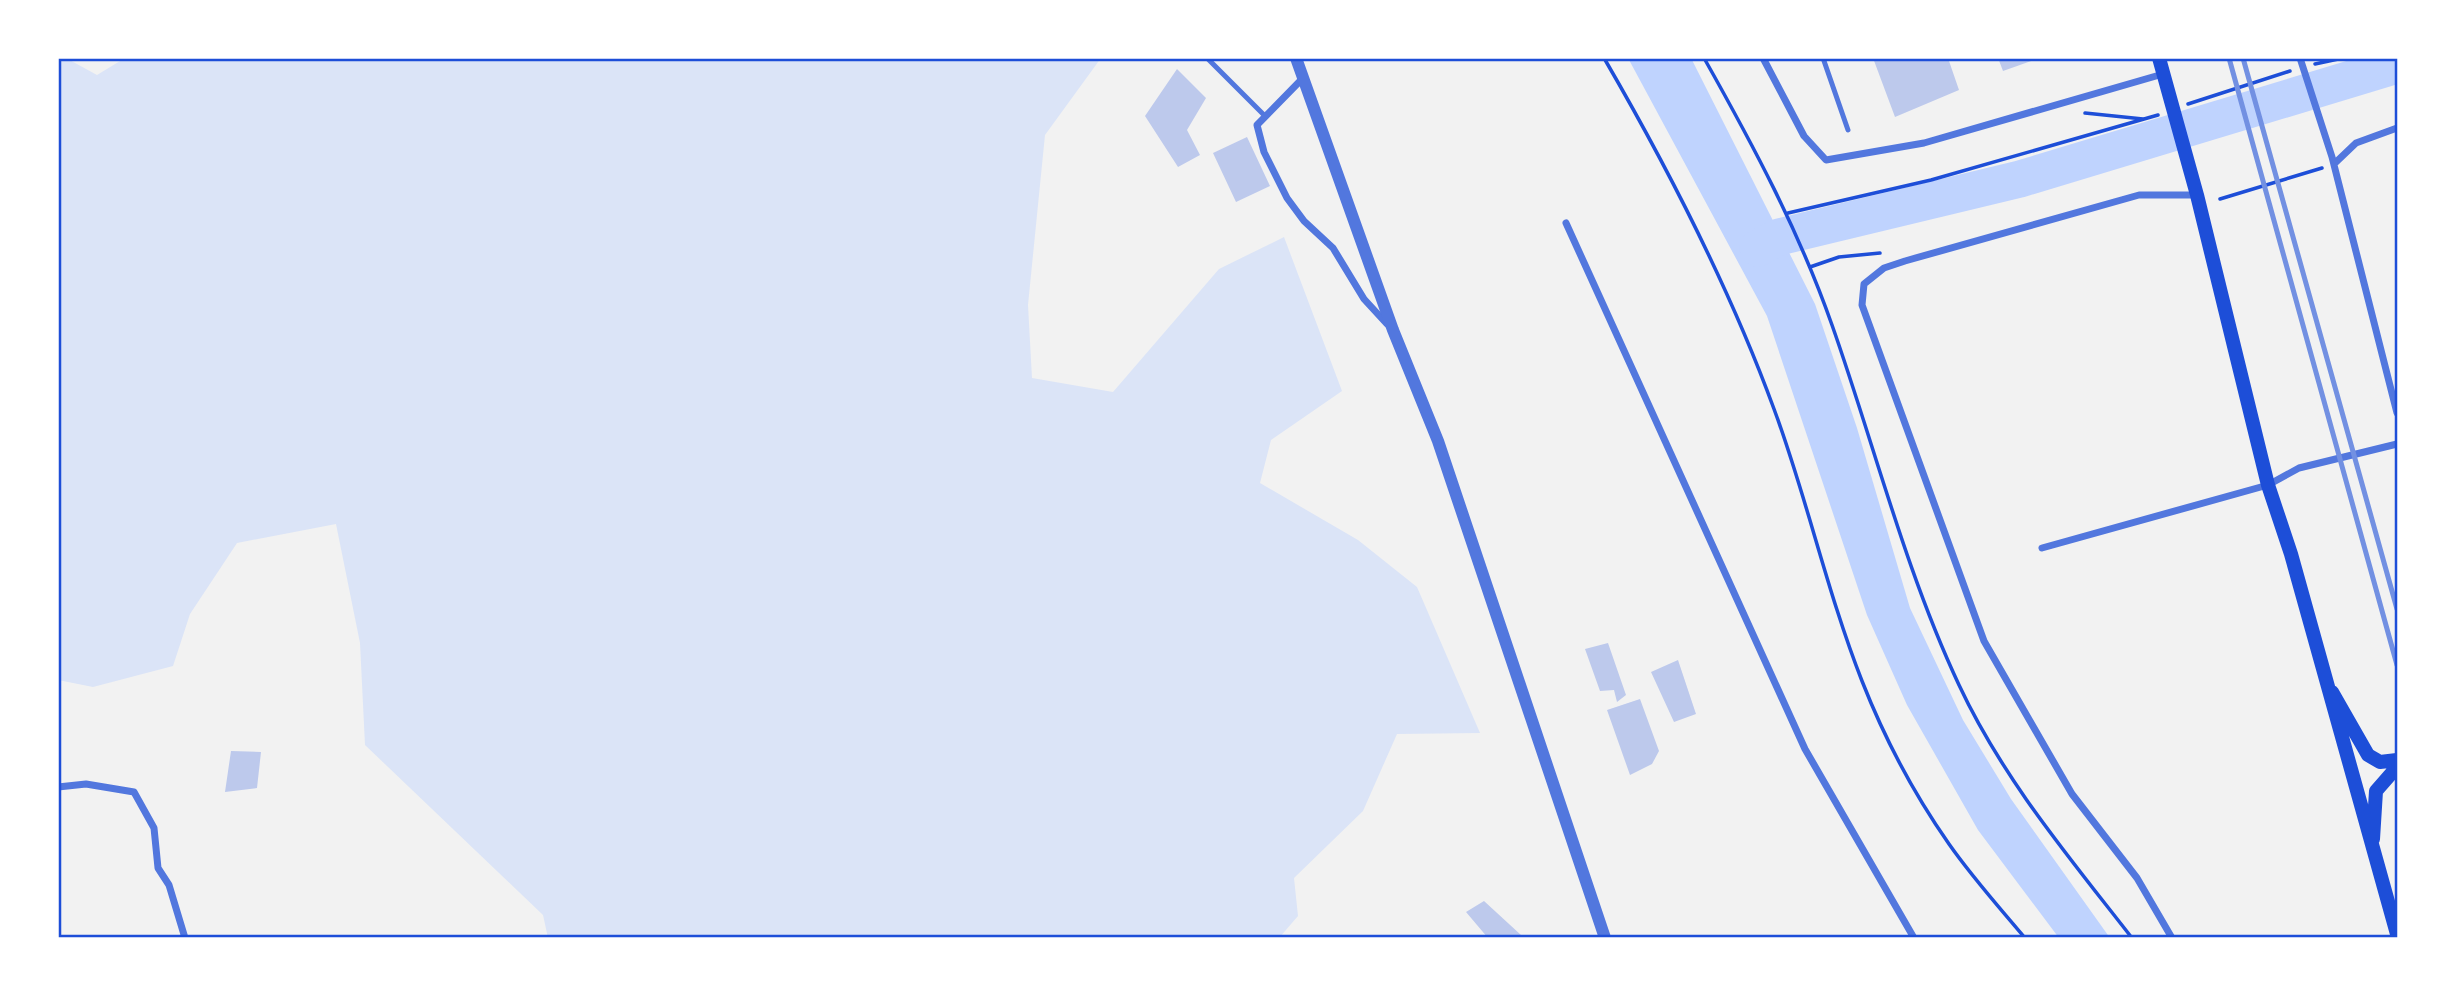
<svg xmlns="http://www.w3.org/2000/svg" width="2455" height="996" viewBox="0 0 2455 996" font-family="'IBM Plex Sans',sans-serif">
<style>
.green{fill:#dbe4f7}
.water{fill:#bfd3fe}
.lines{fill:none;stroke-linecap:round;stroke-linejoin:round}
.river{stroke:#bfd3fe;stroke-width:37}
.building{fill:#bdc9ec}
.path{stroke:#1d4ed8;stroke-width:3.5}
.service{stroke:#5277de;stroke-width:5}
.minor{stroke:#5277de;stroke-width:7}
.tertiary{stroke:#5277de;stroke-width:12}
.secondary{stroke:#1d4ed8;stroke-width:14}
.rail{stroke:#7290e2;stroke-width:5}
.neatline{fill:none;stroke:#1d4ed8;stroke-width:2.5}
</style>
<rect width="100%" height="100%" fill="#f2f2f2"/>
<!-- green -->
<path class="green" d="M 58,58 L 66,58 L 97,75 L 125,58 L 1101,58 L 1045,135 L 1028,305 L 1032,378 L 1113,392 L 1219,269 L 1284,237 L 1342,391 L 1271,440 L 1260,483 L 1358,540 L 1417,587 L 1480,733 L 1397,734 L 1363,811 L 1294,878 L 1298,916 L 1279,938 L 548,938 L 543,915 L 365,745 L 360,643 L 336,524 L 237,543 L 190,614 L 173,666 L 93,687 L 58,680 Z"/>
<!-- water -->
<path class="water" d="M 1628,58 L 1691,58 L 1815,304 L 1857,428 L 1910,608 L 1963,720 L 2011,799 L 2110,938 L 2059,938 L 1978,830 L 1907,705 L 1867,615 L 1767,316 Z"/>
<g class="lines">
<!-- river -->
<path class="river" d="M 1758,248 L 1779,237 L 2020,179 L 2397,65"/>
</g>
<!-- building -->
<path class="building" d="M 1873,58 L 1952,58 L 1949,61 L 1959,90 L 1895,117 Z
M 1998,58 L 2040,58 L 2003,71 Z
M 1177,69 L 1206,98 L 1187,130 L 1200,155 L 1178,167 L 1145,116 Z
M 1247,137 L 1270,186 L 1236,202 L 1213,153 Z
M 1608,643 L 1626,695 L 1617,702 L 1614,690 L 1600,691 L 1585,649 Z
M 1678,660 L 1696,714 L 1674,722 L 1651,672 Z
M 1640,699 L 1659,751 L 1652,764 L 1630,775 L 1607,710 Z
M 231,751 L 261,752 L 257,788 L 225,792 Z
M 1484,901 L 1521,935 L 1519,938 L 1488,938 L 1466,912 Z"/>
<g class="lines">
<!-- path -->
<path class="path" d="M 1604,58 C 1669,170 1729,286 1774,409 C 1807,498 1827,592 1862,681 C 1884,737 1914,794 1949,844 C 1972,877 1999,907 2025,938
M 1704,58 C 1753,145 1799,231 1832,325 C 1874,444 1905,570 1959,685 C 2003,779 2069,857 2132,938
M 2315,64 L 2343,58
M 2188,104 L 2290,71
M 2085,113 L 2143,119
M 2220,199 L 2322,168
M 1788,213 L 1931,180 L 2158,115
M 1810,267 L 1839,257 L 1880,253"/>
<!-- service -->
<path class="service" d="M 1207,58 L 1265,116
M 1823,58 L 1848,130"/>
<!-- minor -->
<path class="minor" d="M 1763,58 L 1804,136 L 1826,160 L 1924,143 L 2163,74
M 2300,58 L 2332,157 L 2397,413
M 1303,78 L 1257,125 L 1264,152 L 1287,198 L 1304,221 L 1333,248 L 1364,299 L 1387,324
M 2334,164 L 2356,143 L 2397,128
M 1566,223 L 1805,749 L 1914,938
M 2042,548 L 2268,485 L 2299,468 L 2397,444
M 58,787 L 86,784 L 134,792 L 154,828 L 158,868 L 169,885 L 185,938
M 2172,938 L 2137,878 L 2072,794 L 1984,641 L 1862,305 L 1864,284 L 1884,268 L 1905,261 L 2139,195 L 2197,195"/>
<!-- tertiary -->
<path class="tertiary" d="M 1296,58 L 1393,330 L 1438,441 L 1605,938"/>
<!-- secondary -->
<path class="secondary" d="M 2159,58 L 2197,195 L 2268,485 L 2291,554 L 2397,934
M 2332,692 L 2368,755 L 2380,762 L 2397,760
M 2373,839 L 2376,791 L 2397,767"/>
<!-- rail -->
<path class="rail" d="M 2229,58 L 2397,665
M 2243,58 L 2397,609"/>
</g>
<!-- border -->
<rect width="2455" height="996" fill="none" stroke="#ffffff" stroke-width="119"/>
<rect x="60" y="60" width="2336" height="876" class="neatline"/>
</svg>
